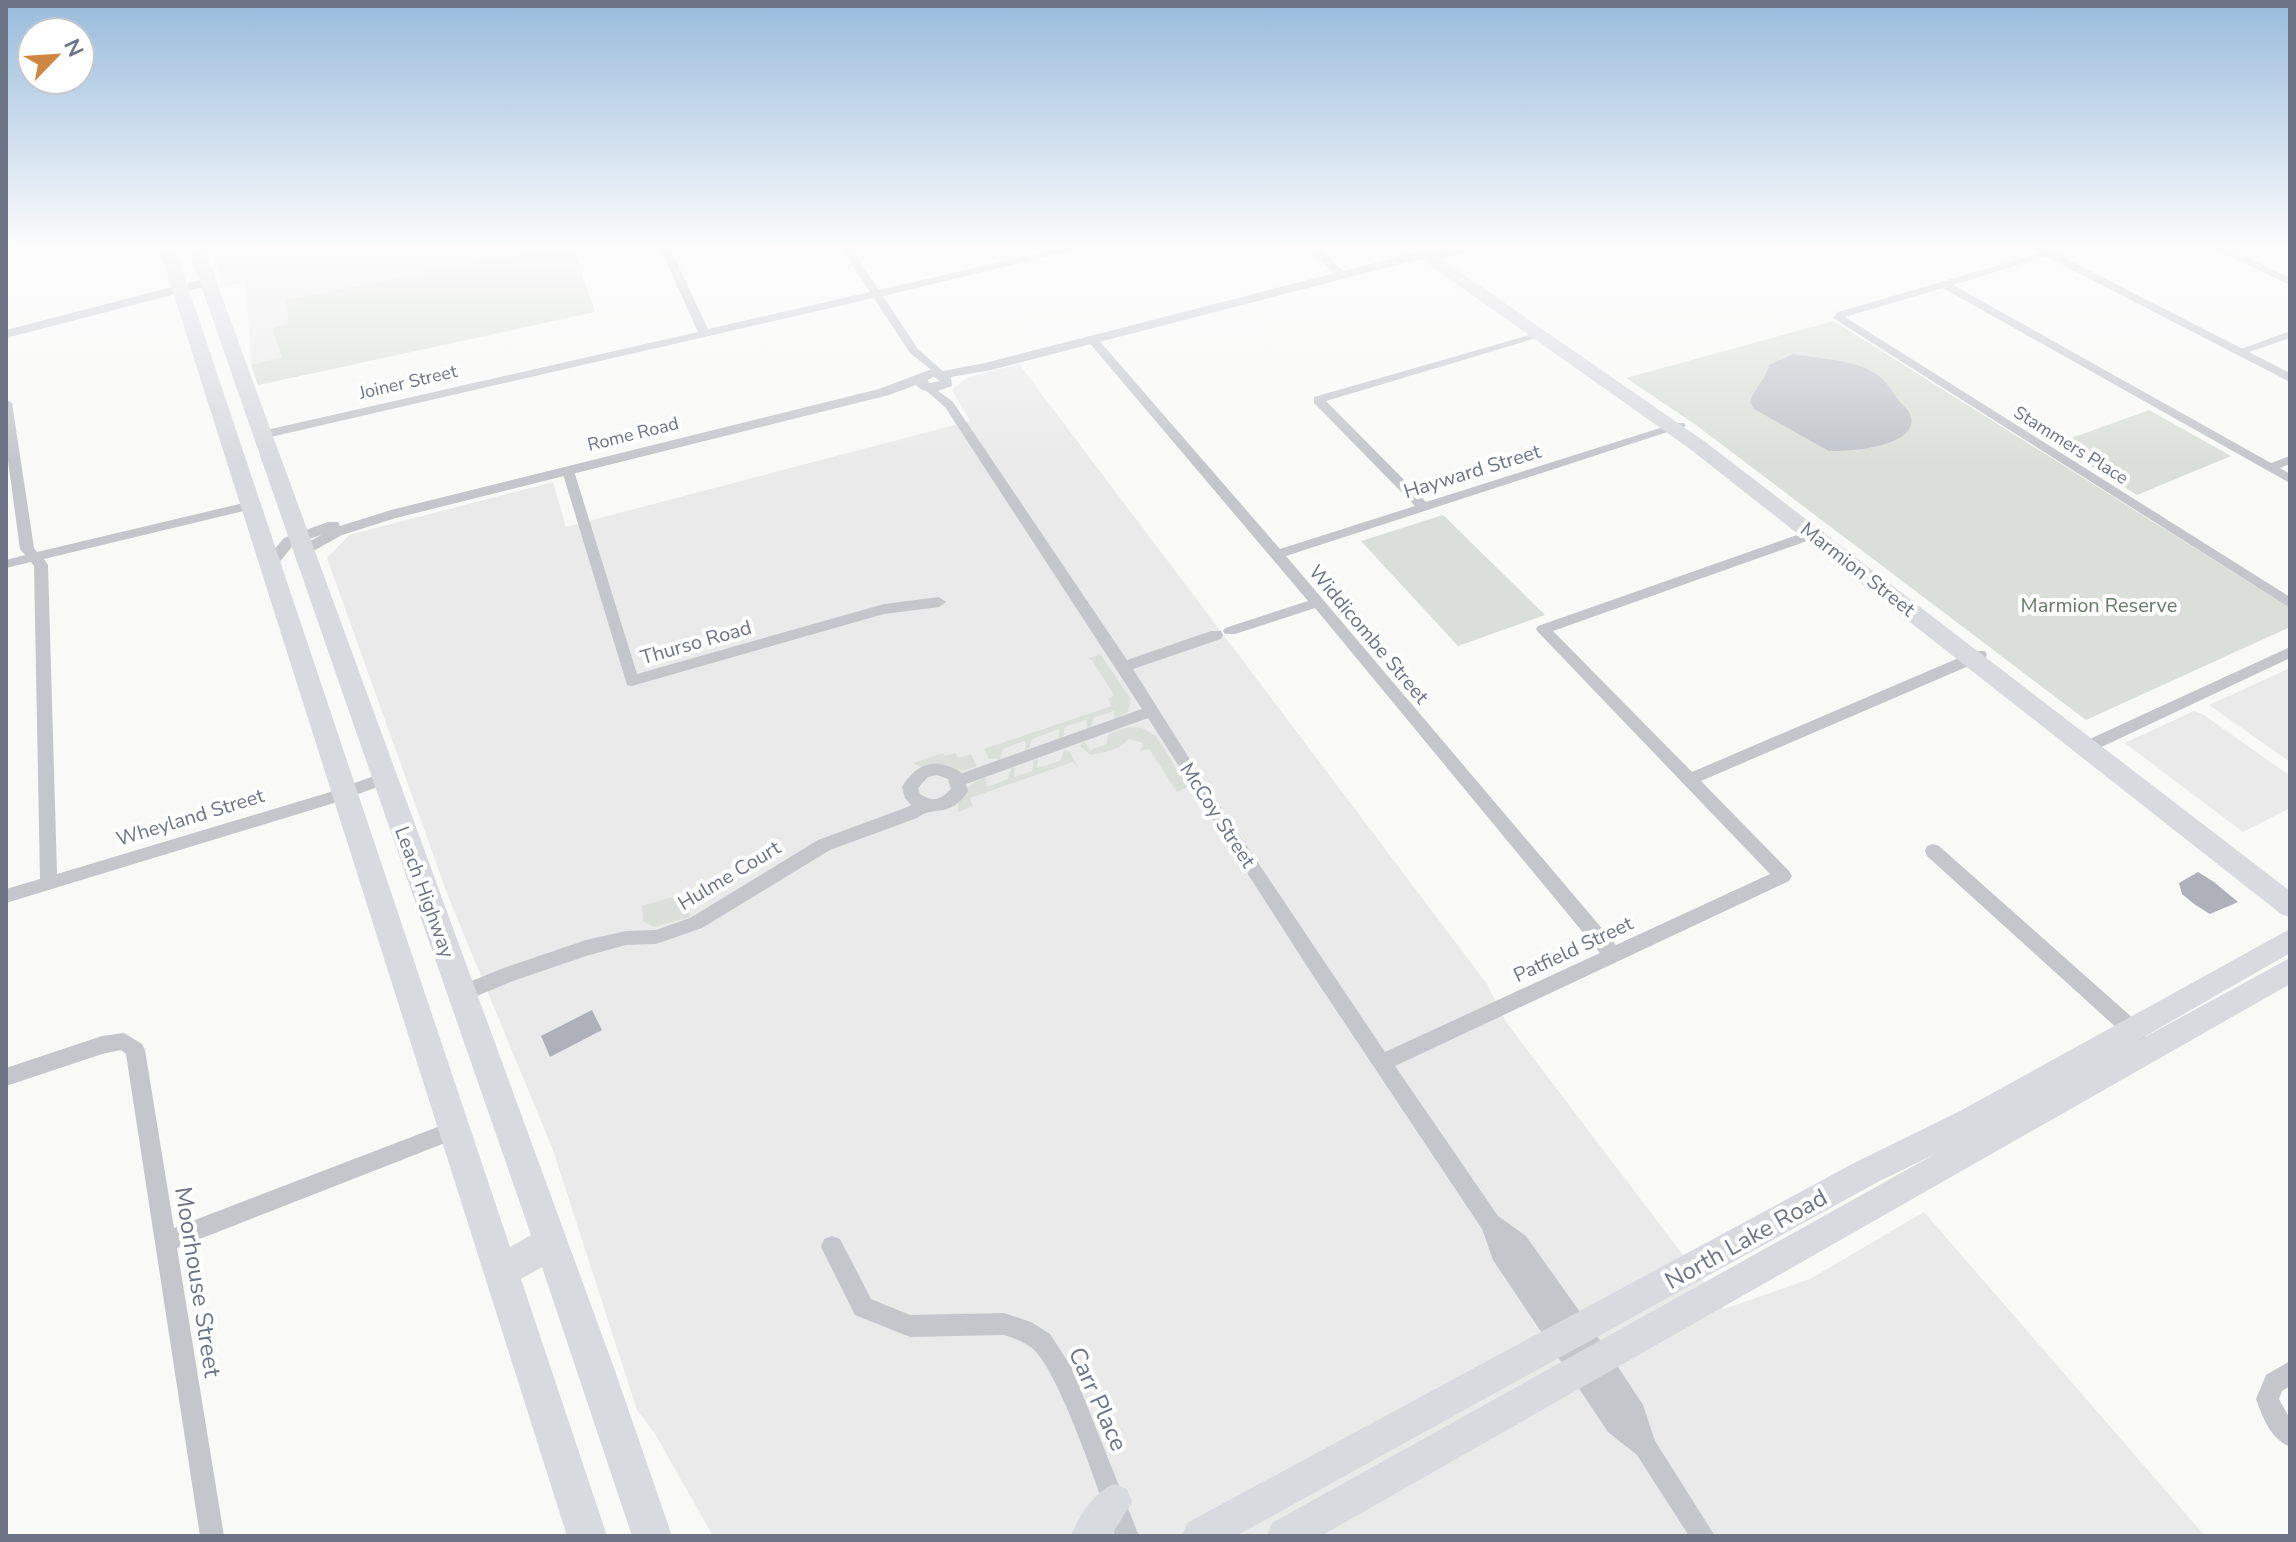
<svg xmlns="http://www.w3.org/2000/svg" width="2296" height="1542" viewBox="0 0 2296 1542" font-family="'Nunito Sans',sans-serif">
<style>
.built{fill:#eaeaeb}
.green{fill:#dae0d9}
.water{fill:#c0c5cb}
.building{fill:#aeb1b9}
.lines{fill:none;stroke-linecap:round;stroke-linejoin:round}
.minor{fill:#c4c6cb;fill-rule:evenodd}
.tertiary{fill:#c4c6cb;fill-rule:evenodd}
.primary{fill:#d9dadf;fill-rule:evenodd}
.trunk{fill:#d9dadf;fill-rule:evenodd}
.labels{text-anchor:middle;stroke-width:8;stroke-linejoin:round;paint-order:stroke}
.far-street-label{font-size:18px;fill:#6c7485;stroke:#fff}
.street-label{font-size:20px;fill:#6c7485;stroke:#fff}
.park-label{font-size:20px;fill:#667866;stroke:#fff}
.near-street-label{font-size:24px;fill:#6c7485;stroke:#fff}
</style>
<rect width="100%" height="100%" fill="#f9f9f8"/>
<!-- built -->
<path class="built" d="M 210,248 L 573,248 L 595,312 L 258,385 L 251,365 L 246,283 L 225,286 Z
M 1019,364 L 1487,984 L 1506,1022 L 1724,1309 L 1810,1279 L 1924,1212 L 2205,1536 L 713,1536 L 655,1434 L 637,1410 L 553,1150 L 448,896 L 327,558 L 349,535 L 553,482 L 566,527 L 970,421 L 952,390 L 966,378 Z
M 2290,668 L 2290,762 L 2209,705 Z
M 2194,711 L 2204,715 L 2290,776 L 2290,808 L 2243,832 L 2125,743 Z"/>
<!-- green -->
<path class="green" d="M 550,248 L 573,248 L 595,312 L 258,385 L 251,365 L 282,357 L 272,328 L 288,324 L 287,300 Z
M 1834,321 L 2290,608 L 2290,627 L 2086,720 L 1696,425 L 1626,378 Z
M 2149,410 L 2231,456 L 2137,495 L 2055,444 Z
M 1443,515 L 1545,615 L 1458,646 L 1361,541 Z
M 1100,654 L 1131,699 L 1128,712 L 1114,720 L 1114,711 L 1093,718 L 1091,727 L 1087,729 L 1086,720 L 1065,727 L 1063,737 L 1059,738 L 1059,729 L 1032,739 L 1029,749 L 1025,750 L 1026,742 L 1024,741 L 1003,749 L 1000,759 L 989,759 L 984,749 L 1112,706 L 1108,699 L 1114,695 L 1092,660 L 1087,659 Z
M 1129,727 L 1142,728 L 1156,736 L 1188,787 L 1177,792 L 1149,749 L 1140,751 L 1143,743 L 1128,739 C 1121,750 1102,753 1090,755 L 1080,746 L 1084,741 L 1090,750 L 1107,744 L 1108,734 Z
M 1064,750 L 1069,751 L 1079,769 L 1073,762 L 970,798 L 973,806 L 958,812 C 956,794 971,782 986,777 L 987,787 L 1008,779 L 1011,768 L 1015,767 L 1014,777 L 1032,771 L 1034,760 L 1038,759 L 1037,768 L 1060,761 Z
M 943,753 L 945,756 L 955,753 L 958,758 L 971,754 L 977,766 C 961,774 928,774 913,763 Z
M 735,879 L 736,882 L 688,909 L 690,917 L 654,927 L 643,921 L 642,906 L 679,895 L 682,904 L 693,900 L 703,891 Z"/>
<!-- water -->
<path class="water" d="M 1793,354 C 1816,358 1852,360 1871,371 C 1883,377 1889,386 1896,397 C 1901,404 1909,409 1911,417 C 1918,447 1848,452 1829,451 L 1754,409 L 1750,402 C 1754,388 1767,378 1769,365 Z"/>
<!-- building -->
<path class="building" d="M 2198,872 L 2214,882 L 2238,902 L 2210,914 L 2194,904 L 2182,894 L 2179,883 Z
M 592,1010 L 602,1030 L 550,1057 L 541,1036 Z"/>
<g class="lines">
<!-- minor -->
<path class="minor" d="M 660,248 L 670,248 L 708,329 L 870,292 L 841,248 L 851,248 L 879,290 L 1062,248 L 1082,248 L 883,296 L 918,349 L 945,373 L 939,376 L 910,353 L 874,298 L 262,439 L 256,435 L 262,431 L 698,332 Z
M 1306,248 L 1318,248 L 1350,277 L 1341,279 Z
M 2213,248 L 2227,248 L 2290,278 L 2290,285 Z
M 2044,252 L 2053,254 L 1953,285 L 2271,463 L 2290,456 L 2290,464 L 2280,468 L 2290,474 L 2290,483 L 1943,288 L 1845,317 L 2290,597 L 2290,608 L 1833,318 L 1838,312 Z
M 2290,331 L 2290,338 L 2243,354 L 2233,352 Z
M 1540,332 L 1550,334 L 1326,401 L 1426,502 L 1676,423 L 1684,423 L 1686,426 L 1286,556 L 1616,945 L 1770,874 L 1538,632 L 1536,629 L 1538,626 L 1814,529 L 1824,529 L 1824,535 L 1553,631 L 1692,772 L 1975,651 L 1985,651 L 1987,655 L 1985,659 L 1701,781 L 1789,871 L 1792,876 L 1789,881 L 1395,1066 L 1498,1216 L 1526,1236 L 1607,1350 L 1643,1405 L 1655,1441 L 1715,1536 L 1689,1536 L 1637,1455 L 1608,1432 L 1493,1260 L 1482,1229 L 1310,971 L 1148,718 L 966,784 L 968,791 C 949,820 935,804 917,818 L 830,850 L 702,928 L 656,944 L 626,945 L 586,956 L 513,981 L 462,1002 L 455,1000 L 453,994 L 455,988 L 501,969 L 586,940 L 626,931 L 656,930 L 690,918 L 818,840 L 905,808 L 911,805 L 905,798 L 902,787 C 917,762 937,757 962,773 L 1142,709 L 945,407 L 923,388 L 929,384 L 953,402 L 1127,660 L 1211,631 L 1221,631 L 1223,635 L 1221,639 L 1133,669 L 1206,785 L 1385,1052 L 1600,953 L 1315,608 L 1235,634 L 1225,634 L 1223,631 L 1225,628 L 1308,601 L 1087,340 L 1097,338 L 1280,549 L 1415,506 L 1314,403 L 1314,397 ZM 937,775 L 948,779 L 951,789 C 940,800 934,803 920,794 L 918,788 L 928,777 Z
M 6,399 L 12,403 L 34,548 L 37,552 L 252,501 L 259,505 L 252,509 L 44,559 L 48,565 L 57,874 L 327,793 L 385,772 L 391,774 L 393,778 L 391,782 L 331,804 L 6,903 L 6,889 L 40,879 L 34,566 L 31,562 L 6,568 L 6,560 L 25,555 L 20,549 L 6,446 Z
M 568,467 L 574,471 L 637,674 L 884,604 L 939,597 L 946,602 L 939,607 L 884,614 L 632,686 L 627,685 L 562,471 Z
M 2290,647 L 2290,658 L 2093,751 L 2087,753 L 2079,747 L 2081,743 Z
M 1933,844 L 1939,846 L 2144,1028 L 2146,1034 L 2144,1040 L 2137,1042 L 2130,1040 L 1927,856 L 1925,851 L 1927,846 Z
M 124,1033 L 142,1044 L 145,1050 L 174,1228 L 456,1120 L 463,1122 L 466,1129 L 463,1136 L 177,1248 L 224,1536 L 200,1536 L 126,1054 L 121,1050 L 102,1054 L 6,1086 L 6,1068 L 102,1036 Z
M 832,1236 L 840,1239 L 871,1299 L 910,1315 L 1004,1313 L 1031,1322 L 1050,1334 L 1072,1368 L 1139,1536 L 1115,1536 C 1100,1497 1060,1371 1032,1348 C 1024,1342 1014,1338 1004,1335 L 910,1337 L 855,1315 L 821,1247 L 824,1239 Z
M 2290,1361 L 2290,1386 L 2282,1391 L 2279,1399 L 2290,1419 L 2290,1447 C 2270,1438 2263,1418 2256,1399 L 2266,1375 Z"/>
<!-- tertiary -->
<path class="tertiary" d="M 1433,248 L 1474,248 L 1439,260 L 1435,259 L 1435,255 L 991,370 L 951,377 L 952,386 C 940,391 925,396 916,385 L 889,395 L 396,518 L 342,535 L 308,554 L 298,554 L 298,548 L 321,535 L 294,544 L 275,568 L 270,569 L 262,564 L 284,538 L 328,522 L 338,522 L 340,526 L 391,510 L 879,389 L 932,369 L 943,371 L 985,363 ZM 934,377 L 940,381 L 929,383 L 928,380 Z
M 2030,248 L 2045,248 L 2290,373 L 2290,382 Z
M 207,278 L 213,282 L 211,285 L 6,338 L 6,330 Z"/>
<!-- primary -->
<path class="primary" d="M 1406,248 L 1425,248 L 1704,441 L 2290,891 L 2290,917 L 2281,914 L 1690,449 Z
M 2290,929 L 2290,953 L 2130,1045 L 2290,958 L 2290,984 L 1321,1536 L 1267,1536 L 1272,1523 L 1935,1154 L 1876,1183 L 1236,1536 L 1182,1536 L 1187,1523 L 1854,1163 L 1960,1111 Z
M 1114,1484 L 1127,1489 L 1132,1502 L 1111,1536 L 1071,1536 C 1079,1516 1094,1492 1114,1484 Z"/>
<!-- trunk -->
<path class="trunk" d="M 159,248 L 175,248 L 510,1247 L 531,1235 L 188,248 L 204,248 L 614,1368 L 672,1536 L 632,1536 L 542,1267 L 521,1279 L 607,1536 L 567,1536 Z"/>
</g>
<!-- sky -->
<linearGradient id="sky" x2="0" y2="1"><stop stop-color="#98bbdc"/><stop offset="0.53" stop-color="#fcfcfc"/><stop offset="1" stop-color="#fcfcfc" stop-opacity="0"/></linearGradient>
<rect width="2296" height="464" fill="url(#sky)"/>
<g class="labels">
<!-- far-street labels -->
<g class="far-street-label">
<text transform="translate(408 382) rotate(-13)" y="6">Joiner Street</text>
<text transform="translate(633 434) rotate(-14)" y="6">Rome Road</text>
<text transform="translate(2071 445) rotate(32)" y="6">Stammers Place</text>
</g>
<!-- street labels -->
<g class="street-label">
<text transform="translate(1472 471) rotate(-17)" y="7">Hayward Street</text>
<text transform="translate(1858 569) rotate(38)" y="7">Marmion Street</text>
<text transform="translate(1369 634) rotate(50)" y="7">Widdicombe Street</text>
<text transform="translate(696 642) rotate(-16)" y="7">Thurso Road</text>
<text transform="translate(1218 815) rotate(57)" y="7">McCoy Street</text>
<text transform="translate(190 817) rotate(-17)" y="7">Wheyland Street</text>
<text transform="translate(729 875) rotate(-31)" y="7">Hulme Court</text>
<text transform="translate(425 892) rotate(70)" y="7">Leach Highway</text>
<text transform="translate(1573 949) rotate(-25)" y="7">Patfield Street</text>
</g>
<!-- park labels -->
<g class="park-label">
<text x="2099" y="612">Marmion Reserve</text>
</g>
<!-- near-street labels -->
<g class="near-street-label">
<text transform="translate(1746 1239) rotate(-29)" y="8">North Lake Road</text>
<text transform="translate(198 1282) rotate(81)" y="8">Moorhouse Street</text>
<text transform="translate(1098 1399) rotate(66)" y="8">Carr Place</text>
</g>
</g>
<!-- border -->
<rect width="2296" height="1542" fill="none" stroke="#6c7485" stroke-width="16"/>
<!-- north arrow -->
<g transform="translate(56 56) rotate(65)"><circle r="38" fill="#ffffff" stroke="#c4c7ce" stroke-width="2"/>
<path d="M0-6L14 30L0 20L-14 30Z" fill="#cf8643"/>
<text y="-12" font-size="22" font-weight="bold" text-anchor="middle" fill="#6c7485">N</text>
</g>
</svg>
